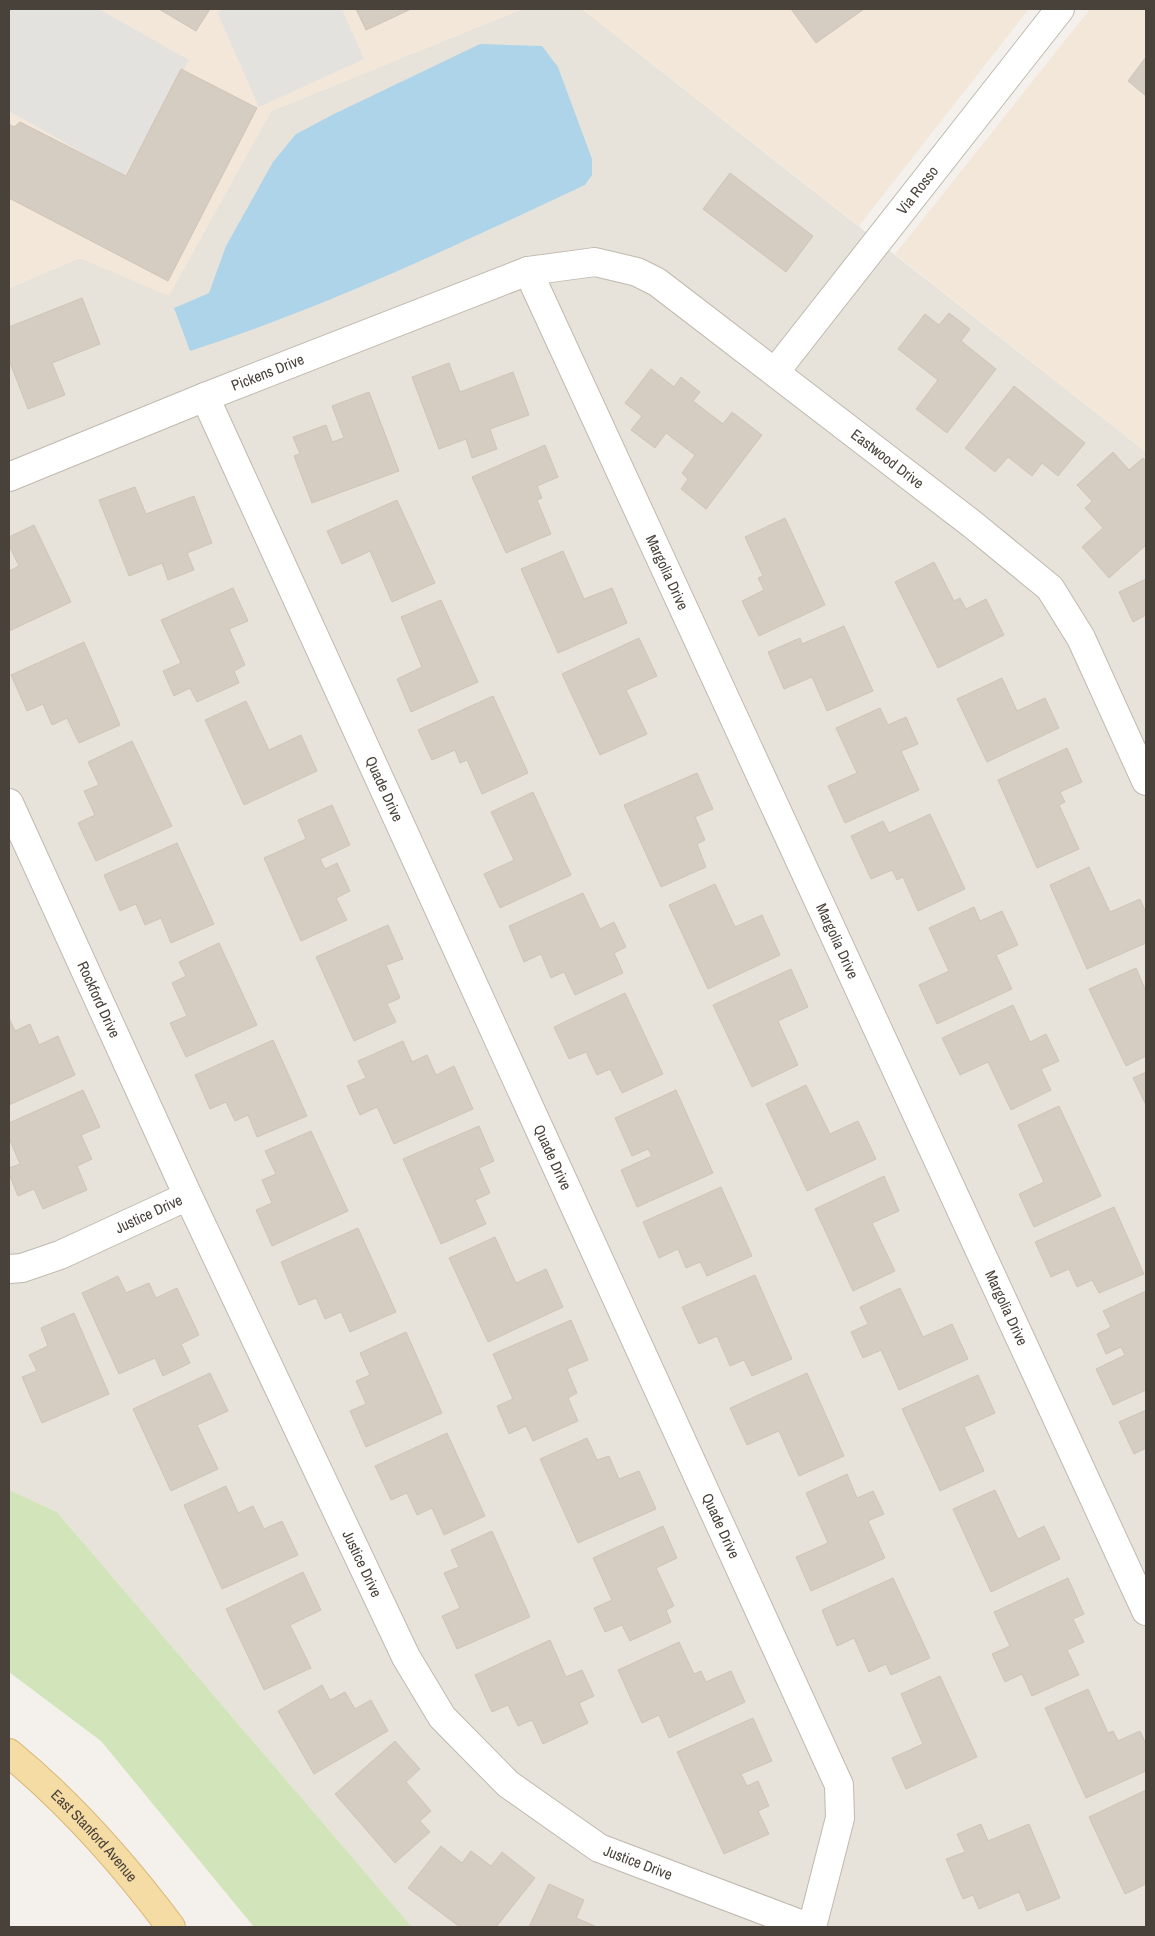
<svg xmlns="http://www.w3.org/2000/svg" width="1155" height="1936" viewBox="0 0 1155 1936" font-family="'Archivo Narrow',sans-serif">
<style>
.residential{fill:#e8e3da}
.commercial{fill:#f3e7d9}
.green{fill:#d2e4b9}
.parking{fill:#e4e2df}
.water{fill:#aed4ea}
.building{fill:#d5cdc2;stroke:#cfc4b6}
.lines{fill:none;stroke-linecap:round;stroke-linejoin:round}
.minor-casing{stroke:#bfb9af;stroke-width:30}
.major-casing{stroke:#d9b774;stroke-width:30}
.minor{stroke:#fff;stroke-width:28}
.major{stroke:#f5dba4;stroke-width:28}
.labels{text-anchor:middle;stroke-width:4;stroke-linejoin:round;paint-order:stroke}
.street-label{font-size:15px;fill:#48423a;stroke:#fff}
</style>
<rect width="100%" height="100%" fill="#f4f1ec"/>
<!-- residential -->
<path class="residential" d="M 522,9 L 582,9 L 1146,452 L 1146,1927 L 412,1927 L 57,1512 L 9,1490 L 9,288 L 80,258 L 169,295 L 271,111 Z"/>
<!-- commercial -->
<path class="commercial" d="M 9,9 L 522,9 L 271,111 L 169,296 L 80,258 L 9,288 Z
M 582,9 L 1029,9 L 859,226 Z
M 1090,9 L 1146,9 L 1146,452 L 895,254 Z"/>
<!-- green -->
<path class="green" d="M 9,1490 L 57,1512 L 412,1927 L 254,1927 L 101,1741 L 9,1672 Z"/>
<!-- parking -->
<path class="parking" d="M 9,9 L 99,9 L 189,60 L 124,176 L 9,111 Z
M 221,9 L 342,9 L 364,59 L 259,107 L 218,14 Z"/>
<!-- water -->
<path class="water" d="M 480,44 L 542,46 L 558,67 L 592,159 L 592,175 L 585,185 C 455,246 326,307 190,351 L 174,308 L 209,293 L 226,246 L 273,162 L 296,134 L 334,114 Z"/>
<!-- building -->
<path class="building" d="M 159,9 L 210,9 L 196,31 Z
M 356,9 L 411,9 L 366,30 Z
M 791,9 L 864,9 L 816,43 Z
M 1146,57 L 1146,96 L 1128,81 Z
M 181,69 L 257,108 L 168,281 L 9,198 L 9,124 L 14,127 L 20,122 L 126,176 Z
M 730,173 L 813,236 L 786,272 L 703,209 Z
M 82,298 L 100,344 L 52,363 L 65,395 L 28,409 L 9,360 L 9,327 Z
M 949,313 L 970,329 L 961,341 L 996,369 L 947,433 L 916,409 L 938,380 L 898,349 L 925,314 L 939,325 Z
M 449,363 L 460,392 L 513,372 L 529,415 L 490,429 L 497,449 L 472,458 L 466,439 L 439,449 L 412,377 Z
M 651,369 L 674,387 L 681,377 L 700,392 L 693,401 L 723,424 L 732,412 L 762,435 L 706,509 L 681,489 L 688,479 L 682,473 L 695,455 L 666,433 L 655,448 L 631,430 L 642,416 L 625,403 Z
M 1014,386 L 1085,443 L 1058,476 L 1042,463 L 1032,476 L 1008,457 L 995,472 L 965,448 Z
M 369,392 L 399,471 L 312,503 L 294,456 L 300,454 L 293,437 L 326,425 L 332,442 L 344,438 L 332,406 Z
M 545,445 L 558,477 L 537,486 L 542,498 L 537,500 L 551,534 L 506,553 L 472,477 Z
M 1113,452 L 1129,470 L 1143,458 L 1146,462 L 1146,545 L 1109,578 L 1082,547 L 1103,528 L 1085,508 L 1092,501 L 1077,485 Z
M 135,487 L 146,514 L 194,496 L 212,543 L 187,553 L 194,570 L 168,580 L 162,563 L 129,576 L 99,500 Z
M 397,500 L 435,583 L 392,602 L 370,551 L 342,564 L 327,531 Z
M 785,518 L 825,605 L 759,636 L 742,601 L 764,590 L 758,578 L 763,576 L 745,537 Z
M 34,525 L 71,602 L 9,631 L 9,571 L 19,566 L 9,545 L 9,537 Z
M 563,551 L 584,599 L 612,588 L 627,623 L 558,653 L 521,569 Z
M 934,562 L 954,601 L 960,598 L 966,609 L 986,599 L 1004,635 L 938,668 L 895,582 Z
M 1146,579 L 1146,615 L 1133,622 L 1119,592 Z
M 233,588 L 248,621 L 229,629 L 245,665 L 234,671 L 239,683 L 197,702 L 190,688 L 174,696 L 163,671 L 181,663 L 161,620 Z
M 441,600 L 478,682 L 411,712 L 397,679 L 422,667 L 401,617 Z
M 844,626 L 873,691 L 827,711 L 812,677 L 784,689 L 768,652 L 800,638 L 802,644 Z
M 639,638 L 657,676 L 626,690 L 647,734 L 600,755 L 562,674 Z
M 84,642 L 120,725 L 79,743 L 67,718 L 52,725 L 43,704 L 27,711 L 11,675 Z
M 1002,678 L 1017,711 L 1045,698 L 1059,728 L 987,762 L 957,699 Z
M 493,696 L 528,773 L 482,794 L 467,760 L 460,763 L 455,750 L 432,760 L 418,730 Z
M 246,701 L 269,750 L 301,735 L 317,771 L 244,805 L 205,720 Z
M 880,708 L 888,725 L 906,717 L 918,744 L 901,751 L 919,790 L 845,823 L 828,786 L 857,773 L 836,728 Z
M 132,741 L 172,826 L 96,861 L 78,823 L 95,815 L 84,791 L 99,785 L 88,762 Z
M 1067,748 L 1082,782 L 1060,792 L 1065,802 L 1059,805 L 1079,849 L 1037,868 L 998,780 Z
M 697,773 L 713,809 L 695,817 L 705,840 L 697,844 L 706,867 L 661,887 L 624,805 Z
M 533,792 L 571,875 L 500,908 L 484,874 L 514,860 L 491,812 Z
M 332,805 L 350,845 L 320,859 L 325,869 L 337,863 L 350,891 L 336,898 L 347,920 L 301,941 L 264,858 L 306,839 L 298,820 Z
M 930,814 L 965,889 L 918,911 L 903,877 L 897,880 L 892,870 L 871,879 L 851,836 L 883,821 L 889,833 Z
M 177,843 L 214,924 L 171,943 L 161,918 L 145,925 L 136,904 L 120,911 L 104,875 Z
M 1089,867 L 1110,912 L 1140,899 L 1146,913 L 1146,943 L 1087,969 L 1050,885 Z
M 715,884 L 735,927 L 762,915 L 780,955 L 708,989 L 669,905 Z
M 583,893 L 600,929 L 614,922 L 626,947 L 614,953 L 623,973 L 575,995 L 564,972 L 551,978 L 541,954 L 524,962 L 509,926 Z
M 974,907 L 980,921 L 1002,911 L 1018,945 L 996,955 L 1012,989 L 937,1024 L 919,985 L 949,971 L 929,928 Z
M 388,925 L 403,959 L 386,965 L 400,998 L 387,1004 L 396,1022 L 354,1041 L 316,957 Z
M 219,943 L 257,1025 L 186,1057 L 170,1023 L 187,1016 L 172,983 L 186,976 L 179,962 Z
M 1136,968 L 1146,991 L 1146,1056 L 1126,1066 L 1089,989 Z
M 791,969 L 808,1007 L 778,1021 L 798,1065 L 752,1087 L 713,1005 Z
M 625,993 L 663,1074 L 622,1093 L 610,1069 L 597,1075 L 586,1052 L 569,1059 L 554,1027 Z
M 1013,1005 L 1030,1042 L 1046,1034 L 1059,1061 L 1041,1069 L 1051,1090 L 1011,1110 L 988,1062 L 960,1075 L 942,1038 Z
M 9,1018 L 15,1031 L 30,1024 L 39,1045 L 58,1036 L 75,1075 L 9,1105 Z
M 273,1040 L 307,1116 L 257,1137 L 248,1115 L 235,1121 L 226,1102 L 210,1109 L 195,1075 Z
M 403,1041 L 412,1062 L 427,1055 L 436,1075 L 454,1066 L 473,1109 L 394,1144 L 377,1107 L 360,1115 L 347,1086 L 366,1078 L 358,1061 Z
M 1146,1072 L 1146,1105 L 1133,1078 Z
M 806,1085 L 830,1134 L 858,1121 L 876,1159 L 807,1191 L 766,1104 Z
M 83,1090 L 100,1127 L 81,1135 L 92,1159 L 77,1166 L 87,1190 L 43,1209 L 34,1189 L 18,1196 L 9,1174 L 9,1168 L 20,1164 L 9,1138 L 9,1123 Z
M 676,1090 L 713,1173 L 637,1207 L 621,1170 L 652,1156 L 648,1149 L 632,1156 L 615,1118 Z
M 1059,1106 L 1101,1196 L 1034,1227 L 1019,1194 L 1044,1182 L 1018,1125 Z
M 479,1126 L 494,1161 L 479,1168 L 490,1193 L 475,1200 L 486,1224 L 441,1244 L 403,1159 Z
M 311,1131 L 348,1211 L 272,1246 L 256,1210 L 272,1203 L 262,1180 L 276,1174 L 265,1151 Z
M 884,1176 L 899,1211 L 872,1223 L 895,1271 L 853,1291 L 815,1209 Z
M 721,1187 L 752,1256 L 707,1276 L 700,1262 L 686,1268 L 678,1249 L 659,1258 L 643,1222 Z
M 1114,1207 L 1144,1274 L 1099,1293 L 1092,1280 L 1077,1287 L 1069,1269 L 1051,1277 L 1035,1242 Z
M 358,1228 L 396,1312 L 350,1332 L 341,1312 L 325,1319 L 316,1298 L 299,1305 L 281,1262 Z
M 495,1237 L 516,1283 L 546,1269 L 563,1307 L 488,1342 L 449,1258 Z
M 755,1275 L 792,1359 L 752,1376 L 744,1360 L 730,1366 L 717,1336 L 699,1344 L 682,1307 Z
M 118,1276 L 126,1293 L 149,1283 L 156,1298 L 177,1288 L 199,1335 L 181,1344 L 190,1363 L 163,1376 L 155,1358 L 119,1374 L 82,1293 Z
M 900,1288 L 923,1337 L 952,1324 L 968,1359 L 899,1390 L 881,1350 L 863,1358 L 851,1332 L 868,1324 L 860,1307 Z
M 1146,1291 L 1146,1390 L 1113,1405 L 1096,1369 L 1125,1355 L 1121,1347 L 1106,1354 L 1097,1334 L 1111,1327 L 1103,1311 Z
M 74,1313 L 109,1394 L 42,1423 L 22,1377 L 37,1371 L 29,1355 L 48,1346 L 41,1328 Z
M 571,1320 L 588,1360 L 567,1369 L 577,1393 L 568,1398 L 578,1421 L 533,1441 L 526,1426 L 509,1434 L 497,1406 L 513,1399 L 493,1354 Z
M 406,1332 L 442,1413 L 366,1447 L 350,1411 L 366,1404 L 356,1381 L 370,1375 L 360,1353 Z
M 210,1373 L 228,1411 L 197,1425 L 218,1469 L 171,1491 L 133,1409 Z
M 807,1373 L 844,1456 L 799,1476 L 779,1431 L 747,1445 L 730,1408 Z
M 978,1375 L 995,1413 L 964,1427 L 984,1471 L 940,1491 L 902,1409 Z
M 1146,1410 L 1146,1448 L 1134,1454 L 1119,1422 Z
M 447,1433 L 485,1516 L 444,1535 L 432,1508 L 417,1515 L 407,1493 L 391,1500 L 375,1466 Z
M 587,1438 L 597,1460 L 609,1456 L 619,1479 L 639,1471 L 656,1509 L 578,1543 L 540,1459 Z
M 847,1474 L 857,1498 L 873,1491 L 884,1514 L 868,1521 L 885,1558 L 811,1591 L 796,1557 L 828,1543 L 806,1493 Z
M 226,1486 L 238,1513 L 253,1506 L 264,1529 L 282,1521 L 298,1555 L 222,1589 L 184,1505 Z
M 995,1490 L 1018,1539 L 1044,1526 L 1060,1559 L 991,1592 L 953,1509 Z
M 663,1526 L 677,1558 L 656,1568 L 674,1606 L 666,1610 L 671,1622 L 630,1641 L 622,1625 L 605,1632 L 594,1608 L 612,1600 L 593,1558 Z
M 492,1531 L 530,1617 L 457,1649 L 442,1616 L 460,1608 L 444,1573 L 459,1567 L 451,1550 Z
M 303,1572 L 321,1610 L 290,1625 L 311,1668 L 264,1690 L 226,1609 Z
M 893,1578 L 930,1658 L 891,1675 L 886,1664 L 869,1672 L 854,1638 L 837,1646 L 822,1610 Z
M 1068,1578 L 1084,1614 L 1073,1619 L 1084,1642 L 1067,1650 L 1079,1675 L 1032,1696 L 1022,1674 L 1005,1682 L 992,1654 L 1010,1646 L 994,1612 Z
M 550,1640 L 566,1677 L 582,1670 L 594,1696 L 579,1703 L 588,1723 L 543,1744 L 532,1720 L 518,1726 L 508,1705 L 492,1712 L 475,1675 Z
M 679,1642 L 694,1674 L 701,1671 L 706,1682 L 731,1671 L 745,1702 L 669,1738 L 659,1715 L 642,1723 L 618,1670 Z
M 940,1676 L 977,1757 L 906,1789 L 892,1758 L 923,1744 L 901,1694 Z
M 322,1685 L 330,1700 L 345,1692 L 355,1709 L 371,1700 L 388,1731 L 314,1774 L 278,1711 Z
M 1088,1689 L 1108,1733 L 1113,1731 L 1118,1741 L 1140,1731 L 1146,1744 L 1146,1771 L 1086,1798 L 1045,1708 Z
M 753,1718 L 772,1761 L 741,1774 L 747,1786 L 758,1781 L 769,1806 L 758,1811 L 769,1834 L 724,1854 L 677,1752 Z
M 395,1741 L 420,1769 L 406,1782 L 431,1811 L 420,1821 L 430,1832 L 395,1863 L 335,1794 Z
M 1146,1790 L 1146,1884 L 1125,1894 L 1089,1817 Z
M 981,1824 L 988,1841 L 1029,1824 L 1060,1898 L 1027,1911 L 1019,1892 L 979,1909 L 973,1895 L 963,1899 L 946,1859 L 965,1852 L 957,1834 Z
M 441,1846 L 462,1863 L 471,1851 L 491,1866 L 502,1852 L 535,1878 L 496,1927 L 460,1927 L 408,1888 Z
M 549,1884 L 584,1900 L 576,1918 L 597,1927 L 529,1927 Z"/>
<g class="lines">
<defs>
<g id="minor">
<path id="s1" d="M 528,271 L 1146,1611"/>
<path id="s2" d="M 775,372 L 1060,9"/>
<path id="s3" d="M 205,397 L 839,1785 L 840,1818 L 812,1927"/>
<path id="s4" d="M 9,477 L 205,397 L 528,271 L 595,262 L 637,272 L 657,282 L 972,524 L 1050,588 L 1081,638 L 1146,781"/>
<path id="s5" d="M 9,803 L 188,1196"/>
<path id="s6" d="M 9,1269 L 22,1268 L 60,1255 L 188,1196 L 406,1657 L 442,1717 L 508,1784 L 599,1848 L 808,1927"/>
</g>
<g id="major">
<path id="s7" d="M 9,1753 C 71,1804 123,1863 171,1927"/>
</g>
</defs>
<!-- minor casing -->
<use href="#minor" class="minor-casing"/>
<!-- major casing -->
<use href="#major" class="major-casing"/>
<!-- minor -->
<use href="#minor" class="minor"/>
<!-- major -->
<use href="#major" class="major"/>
</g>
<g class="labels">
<!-- street labels -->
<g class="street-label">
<text dy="5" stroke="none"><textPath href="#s2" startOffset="231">Via Rosso</textPath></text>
<text dy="5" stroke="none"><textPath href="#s4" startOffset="279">Pickens Drive</textPath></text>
<text dy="5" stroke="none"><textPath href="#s4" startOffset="982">Eastwood Drive</textPath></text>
<text dy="5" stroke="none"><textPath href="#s1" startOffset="332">Margolia Drive</textPath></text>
<text dy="5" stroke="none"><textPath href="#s3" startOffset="431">Quade Drive</textPath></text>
<text dy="5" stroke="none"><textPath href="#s1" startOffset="738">Margolia Drive</textPath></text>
<text dy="5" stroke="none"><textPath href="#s5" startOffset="216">Rockford Drive</textPath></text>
<text dy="5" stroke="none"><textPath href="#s3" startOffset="836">Quade Drive</textPath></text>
<text dy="5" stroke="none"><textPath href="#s6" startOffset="151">Justice Drive</textPath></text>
<text dy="5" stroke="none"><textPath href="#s1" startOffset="1142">Margolia Drive</textPath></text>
<text dy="5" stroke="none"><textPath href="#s3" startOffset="1241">Quade Drive</textPath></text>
<text dy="5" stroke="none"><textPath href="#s6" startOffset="601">Justice Drive</textPath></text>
<text dy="5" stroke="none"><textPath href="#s7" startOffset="119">East Stanford Avenue</textPath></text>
<text dy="5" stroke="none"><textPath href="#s6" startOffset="1021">Justice Drive</textPath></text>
</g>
</g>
<!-- border -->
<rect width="1155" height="1936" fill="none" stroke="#48423a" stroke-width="20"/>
</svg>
